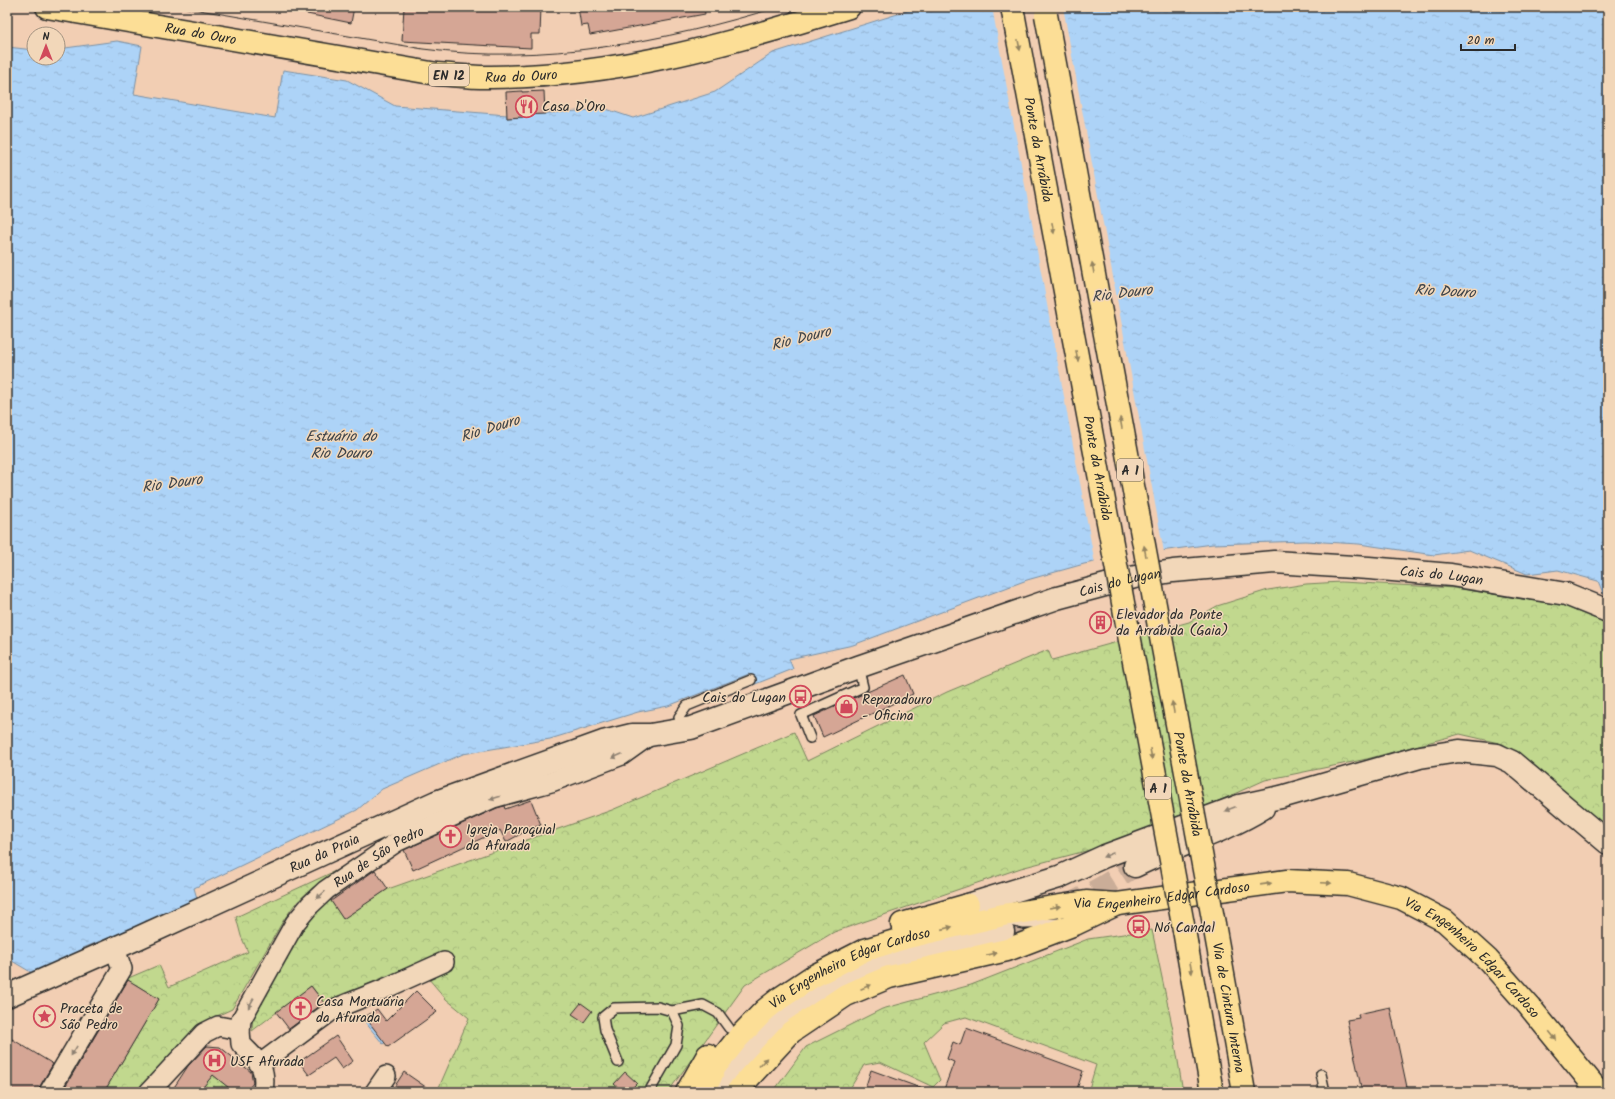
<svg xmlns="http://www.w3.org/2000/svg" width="1615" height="1099" viewBox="0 0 1615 1099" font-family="Kalam,sans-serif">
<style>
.forest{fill:url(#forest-crowns);stroke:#76825c}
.garden{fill:url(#garden-dots);stroke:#76825c}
.water{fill:url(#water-ripples);stroke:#7990a5}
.pier{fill:#f2ceb3}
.building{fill:#d5a695;stroke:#2b2b2b}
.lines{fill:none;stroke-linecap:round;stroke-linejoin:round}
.tertiary-tunnel{stroke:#caad98;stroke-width:22;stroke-dasharray:22 11;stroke-linecap:butt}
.service-casing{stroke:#2b2b2b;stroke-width:12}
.minor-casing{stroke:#2b2b2b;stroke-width:22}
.tertiary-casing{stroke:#2b2b2b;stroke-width:25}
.secondary-casing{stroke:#2b2b2b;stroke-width:25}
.primary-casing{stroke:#2b2b2b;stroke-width:25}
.motorway-casing{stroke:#2b2b2b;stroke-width:25}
.service{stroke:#f2d7b9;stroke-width:9}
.minor{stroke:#f2d7b9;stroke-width:19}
.tertiary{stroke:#f2d7b9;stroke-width:22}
.secondary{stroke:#f2d7b9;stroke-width:22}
.primary{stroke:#fcde96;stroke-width:22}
.motorway{stroke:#fcde96;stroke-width:22}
.tram{stroke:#2b2b2b;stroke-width:1}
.motorway-bridge-casing{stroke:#2b2b2b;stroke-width:25;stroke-linecap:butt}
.motorway-bridge{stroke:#fcde96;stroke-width:22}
.oneway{fill:#948460}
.oneway2{fill:#8e8172}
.labels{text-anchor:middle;stroke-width:3;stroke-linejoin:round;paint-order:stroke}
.shield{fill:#f2d7b9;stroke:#675f56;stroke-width:1}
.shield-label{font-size:13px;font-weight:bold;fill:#2b2b2b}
.street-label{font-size:14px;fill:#2b2b2b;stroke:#f2d7b9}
.poi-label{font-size:14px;fill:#2b2b2b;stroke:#f2d7b9;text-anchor:start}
.water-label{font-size:15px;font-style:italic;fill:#3e444a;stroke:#f2d7b9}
</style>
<defs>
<pattern id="forest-crowns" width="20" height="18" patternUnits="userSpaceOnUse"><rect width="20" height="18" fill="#c1d88e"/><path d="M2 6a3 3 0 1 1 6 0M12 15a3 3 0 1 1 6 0" fill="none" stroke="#a6ba7b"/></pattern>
<pattern id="garden-dots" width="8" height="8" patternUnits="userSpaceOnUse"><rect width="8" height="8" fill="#c1d88e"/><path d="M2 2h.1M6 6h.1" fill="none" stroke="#a6ba7b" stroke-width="1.8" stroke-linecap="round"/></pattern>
<pattern id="water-ripples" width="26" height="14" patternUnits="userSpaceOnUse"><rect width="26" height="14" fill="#add3f7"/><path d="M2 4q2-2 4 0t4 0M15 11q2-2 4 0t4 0" fill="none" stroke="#95b5d4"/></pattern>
</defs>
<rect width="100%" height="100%" fill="#f2ceb3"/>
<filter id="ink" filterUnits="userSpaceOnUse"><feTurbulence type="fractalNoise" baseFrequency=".025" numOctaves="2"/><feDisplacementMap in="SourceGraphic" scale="8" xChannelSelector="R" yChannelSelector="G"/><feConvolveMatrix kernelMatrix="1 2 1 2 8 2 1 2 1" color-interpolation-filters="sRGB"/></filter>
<g filter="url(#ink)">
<!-- forest -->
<path class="forest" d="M 1341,582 L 1455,588 L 1561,605 L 1608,624 L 1608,828 L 1558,789 L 1515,752 L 1503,744 L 1460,734 L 1367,759 L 1265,780 L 1139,837 L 1021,868 L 834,932 L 745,985 L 668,1092 L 437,1092 L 469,1018 L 446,999 L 422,971 L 327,1006 L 311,986 L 252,1031 L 253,1012 L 300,931 L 327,895 L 343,918 L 388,889 L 612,810 L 794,732 L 807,761 L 947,692 L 1048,650 L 1052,660 L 1189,622 L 1217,606 L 1268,590 L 1306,584 Z
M 348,865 L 312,888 L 295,904 L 283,921 L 232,1009 L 206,1021 L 141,1092 L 104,1092 L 159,999 L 126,979 L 159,965 L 169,987 L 248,952 L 241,936 L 236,917 Z
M 1152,930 L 1173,1030 L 1183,1092 L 1088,1092 L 1096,1065 L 966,1017 L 944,1023 L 924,1042 L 940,1080 L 933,1087 L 880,1062 L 864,1065 L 848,1092 L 773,1092 L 806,1047 L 882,1009 L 971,985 L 1088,939 Z"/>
<!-- garden -->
<path class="garden" d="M 213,1075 L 234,1092 L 223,1092 L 216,1088 L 212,1092 L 199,1092 Z"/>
<!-- water -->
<path class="water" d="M 920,7 L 1608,7 L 1608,595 L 1603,593 L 1598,581 L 1558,570 L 1527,574 L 1469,550 L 1434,555 L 1359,544 L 1305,541 L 1213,544 L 1130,555 L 1084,564 L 1027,580 L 853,645 L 789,659 L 793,669 L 753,685 L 749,674 L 668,706 L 638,712 L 550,739 L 463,754 L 382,789 L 357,810 L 194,888 L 198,902 L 83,948 L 84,953 L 34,974 L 7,958 L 7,47 L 34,50 L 34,58 L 58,58 L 58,49 L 117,41 L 142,46 L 134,94 L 275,118 L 283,70 L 347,80 L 395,106 L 507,115 L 507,118 L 523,117 L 523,115 L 606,109 L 633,118 L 715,92 L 773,53 Z
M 378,1013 L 396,1035 L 383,1044 L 365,1022 Z"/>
<!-- pier -->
<path class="pier" d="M 992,7 L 1063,7 L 1164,552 L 1095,564 Z"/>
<!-- building -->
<path class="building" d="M 308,7 L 354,7 L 351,23 L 307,14 Z
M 404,7 L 541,7 L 540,34 L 531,34 L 531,48 L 402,41 Z
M 578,7 L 704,7 L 705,14 L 590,35 L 588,25 L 581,26 Z
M 522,91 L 522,92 L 544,91 L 545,114 L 523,115 L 523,117 L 507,118 L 506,92 Z
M 905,675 L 913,694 L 823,737 L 814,716 Z
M 531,800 L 541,825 L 528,830 L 506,842 L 500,830 L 413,870 L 404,850 L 497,808 L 504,806 L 505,809 Z
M 375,870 L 388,889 L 343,919 L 331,901 Z
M 128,980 L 159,999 L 104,1092 L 62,1092 Z
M 311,986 L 324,1003 L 289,1029 L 276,1012 Z
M 416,991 L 437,1012 L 388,1047 L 365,1017 L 377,1009 L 386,1021 Z
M 581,1003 L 592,1011 L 584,1022 L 572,1014 Z
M 1390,1007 L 1408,1092 L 1362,1092 L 1347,1020 L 1359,1018 L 1358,1014 Z
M 966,1028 L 1083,1071 L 1076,1092 L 943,1092 L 954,1062 L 947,1059 L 953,1042 L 960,1045 Z
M 7,1036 L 53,1064 L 40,1086 L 38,1092 L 7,1092 Z
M 336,1036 L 353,1061 L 342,1069 L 334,1058 L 309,1075 L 299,1062 Z
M 207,1046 L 220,1047 L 251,1072 L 253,1083 L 246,1092 L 234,1092 L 213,1075 L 199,1092 L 171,1092 L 188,1066 Z
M 871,1070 L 926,1090 L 926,1092 L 864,1092 Z
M 404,1072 L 433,1092 L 391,1092 Z
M 625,1072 L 637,1083 L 628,1092 L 623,1092 L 614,1084 Z"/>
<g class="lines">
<!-- tertiary-tunnel -->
<path class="tertiary-tunnel" d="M 1003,932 L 1074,902 L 1102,887 L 1135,866"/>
<defs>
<path id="service" d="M 681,729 L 679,717 L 687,706 L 751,680
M 810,738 L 801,715 L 863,687 L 858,667
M 1010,921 L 1024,924 L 1059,923
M 672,1011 L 703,1005 L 718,1013 L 729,1028
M 618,1062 L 605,1030 L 603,1017 L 614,1008 L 658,1007 L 672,1011 L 679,1026 L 676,1045 L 649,1092
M 1321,1074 L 1325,1092"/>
<g id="minor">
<path d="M 260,1064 L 334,1009 L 384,989 L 444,962"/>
<path d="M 49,1092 L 122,969 L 115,949"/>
<path d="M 149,1092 L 204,1033 L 218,1026 L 240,1030"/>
<path id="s1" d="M 263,1092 C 267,1065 258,1062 241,1044 L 240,1030 L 241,1020 L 295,923 L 310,905 L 326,890 L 398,841 L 493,798 L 551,782 L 622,755 L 650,735"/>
<path d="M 375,1092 L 386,1076"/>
</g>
<path id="tertiary" d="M 1135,866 C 1177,845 1223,833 1263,808
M 968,905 L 1059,877 L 1105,856 L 1239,806 L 1281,797 L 1420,757 L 1459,751 L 1497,755 L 1512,762 L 1608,843
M 712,1092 C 734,1064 756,1036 783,1013 C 845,962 928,949 1003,932"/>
<g id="secondary">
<path id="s2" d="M 7,996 L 138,938 L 436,802 L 603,742 L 632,735 L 650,735 L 691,728 L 858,667 L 1057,598 L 1135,577 L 1173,571 L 1274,562 L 1369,568 L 1451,575 L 1566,594 L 1608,611"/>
</g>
<g id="primary">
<path id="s3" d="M 47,7 L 437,74 C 453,75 470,77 486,77 C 611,78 731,44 849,7"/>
<path d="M 902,924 L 968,905"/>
<path d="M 687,1092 L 708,1055"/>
<path id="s4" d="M 704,1092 L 715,1067 L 738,1038 L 765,1010 L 779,999 L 812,977 L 865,950 L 908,937 L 1003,915 L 1086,902 L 1117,904 L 1287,881 L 1348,884 L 1401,898 L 1445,921 L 1488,960 L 1529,1006 L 1599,1092"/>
</g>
<g id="motorway">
<path id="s5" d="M 1214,924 L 1244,1092"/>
<path d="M 1184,930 L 1212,1092"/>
<path d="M 737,1092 L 743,1084 L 791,1032 L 846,995 L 889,977 L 1007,950 L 1075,924 L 1117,904"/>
</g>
</defs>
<!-- service casing -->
<use href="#service" class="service-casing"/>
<!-- minor casing -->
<use href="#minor" class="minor-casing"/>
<!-- tertiary casing -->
<use href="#tertiary" class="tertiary-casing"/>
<!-- secondary casing -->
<use href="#secondary" class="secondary-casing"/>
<!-- primary casing -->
<use href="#primary" class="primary-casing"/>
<!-- motorway casing -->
<use href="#motorway" class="motorway-casing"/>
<!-- service -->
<use href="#service" class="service"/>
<!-- minor -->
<use href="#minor" class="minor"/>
<!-- tertiary -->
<use href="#tertiary" class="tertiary"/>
<!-- secondary -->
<use href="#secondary" class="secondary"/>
<!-- primary -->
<use href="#primary" class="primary"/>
<!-- motorway -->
<use href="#motorway" class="motorway"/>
<!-- tram -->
<path class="tram" d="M 182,7 L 423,49 C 542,65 664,42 778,7"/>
<defs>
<g id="motorway-bridge">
<path id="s6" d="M 1012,7 L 1184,930"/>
<path id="s7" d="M 1046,15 L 1214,924"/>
</g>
</defs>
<!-- motorway-bridge casing -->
<use href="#motorway-bridge" class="motorway-bridge-casing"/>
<!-- motorway-bridge -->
<use href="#motorway-bridge" class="motorway-bridge"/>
</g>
<!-- one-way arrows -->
<defs><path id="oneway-solid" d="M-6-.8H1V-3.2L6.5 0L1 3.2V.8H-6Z"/></defs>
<g class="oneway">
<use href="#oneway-solid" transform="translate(1019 45) rotate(79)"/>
<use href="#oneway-solid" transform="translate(1053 228) rotate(79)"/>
<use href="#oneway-solid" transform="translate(1093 268) rotate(-100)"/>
<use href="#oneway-solid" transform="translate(1077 356) rotate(79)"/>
<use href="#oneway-solid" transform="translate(1121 423) rotate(-100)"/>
<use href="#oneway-solid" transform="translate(1145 551) rotate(-100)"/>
<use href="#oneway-solid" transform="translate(1173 707) rotate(-100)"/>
<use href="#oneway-solid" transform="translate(1151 754) rotate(80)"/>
<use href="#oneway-solid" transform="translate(1326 883) rotate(3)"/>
<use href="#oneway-solid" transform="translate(1266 884) rotate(-8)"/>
<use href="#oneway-solid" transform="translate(1055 907) rotate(-9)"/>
<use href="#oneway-solid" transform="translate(947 928) rotate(-13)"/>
<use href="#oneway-solid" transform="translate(992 954) rotate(-13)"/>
<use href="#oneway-solid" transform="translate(1191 968) rotate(80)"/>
<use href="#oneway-solid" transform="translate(866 987) rotate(-23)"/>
<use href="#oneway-solid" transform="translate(1553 1036) rotate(51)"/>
<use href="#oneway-solid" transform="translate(763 1062) rotate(-48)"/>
</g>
<g class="oneway2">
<use href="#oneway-solid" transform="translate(617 756) rotate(157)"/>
<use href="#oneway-solid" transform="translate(495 798) rotate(162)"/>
<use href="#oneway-solid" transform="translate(1230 809) rotate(159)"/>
<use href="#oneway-solid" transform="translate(1108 855) rotate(158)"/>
<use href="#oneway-solid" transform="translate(321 895) rotate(138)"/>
<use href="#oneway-solid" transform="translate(251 1003) rotate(119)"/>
<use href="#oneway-solid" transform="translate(74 1051) rotate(121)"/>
</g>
</g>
<!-- icons -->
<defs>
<symbol id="restaurant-ring" viewBox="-11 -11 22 22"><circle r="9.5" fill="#f2d7b9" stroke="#d1495b" stroke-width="1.5"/><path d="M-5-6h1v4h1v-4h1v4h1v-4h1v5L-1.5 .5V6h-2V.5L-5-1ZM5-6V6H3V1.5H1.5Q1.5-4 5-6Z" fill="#d1495b"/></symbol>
<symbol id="building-ring" viewBox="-11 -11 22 22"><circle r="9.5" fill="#f2d7b9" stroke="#d1495b" stroke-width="1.5"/><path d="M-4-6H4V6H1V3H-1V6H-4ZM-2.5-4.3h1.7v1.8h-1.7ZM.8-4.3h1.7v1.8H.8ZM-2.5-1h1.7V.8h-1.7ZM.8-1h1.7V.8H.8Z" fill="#d1495b"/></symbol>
<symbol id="bus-ring" viewBox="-11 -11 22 22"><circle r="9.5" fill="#f2d7b9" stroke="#d1495b" stroke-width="1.5"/><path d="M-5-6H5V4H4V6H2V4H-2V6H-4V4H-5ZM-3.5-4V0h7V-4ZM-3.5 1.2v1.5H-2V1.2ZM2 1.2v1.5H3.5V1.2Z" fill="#d1495b"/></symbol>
<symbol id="shop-ring" viewBox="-11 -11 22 22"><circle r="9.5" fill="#f2d7b9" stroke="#d1495b" stroke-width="1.5"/><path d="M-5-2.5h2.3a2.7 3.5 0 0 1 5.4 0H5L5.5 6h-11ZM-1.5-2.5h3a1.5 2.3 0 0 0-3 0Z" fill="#d1495b"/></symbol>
<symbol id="church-ring" viewBox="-11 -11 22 22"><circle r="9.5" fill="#f2d7b9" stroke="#d1495b" stroke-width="1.5"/><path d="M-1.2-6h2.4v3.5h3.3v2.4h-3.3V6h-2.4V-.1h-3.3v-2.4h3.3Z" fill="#d1495b"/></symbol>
<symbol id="sight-ring" viewBox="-11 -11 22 22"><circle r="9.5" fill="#f2d7b9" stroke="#d1495b" stroke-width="1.5"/><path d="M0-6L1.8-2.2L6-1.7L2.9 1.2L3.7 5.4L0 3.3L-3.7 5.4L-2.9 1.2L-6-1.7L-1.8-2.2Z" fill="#d1495b"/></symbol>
<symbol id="hospital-ring" viewBox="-11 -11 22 22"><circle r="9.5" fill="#f2d7b9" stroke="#d1495b" stroke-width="1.5"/><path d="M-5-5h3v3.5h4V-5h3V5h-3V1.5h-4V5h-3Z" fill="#d1495b"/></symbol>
</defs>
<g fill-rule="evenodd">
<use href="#restaurant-ring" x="514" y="94" width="25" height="25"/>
<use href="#building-ring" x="1088" y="610" width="25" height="25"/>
<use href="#bus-ring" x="788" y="684" width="25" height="25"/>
<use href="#shop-ring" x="834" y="694" width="25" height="25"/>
<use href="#church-ring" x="438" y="824" width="25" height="25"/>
<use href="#bus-ring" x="1126" y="914" width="25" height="25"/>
<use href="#church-ring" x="288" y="996" width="25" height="25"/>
<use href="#sight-ring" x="32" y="1004" width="25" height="25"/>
<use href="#hospital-ring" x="202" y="1048" width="25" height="25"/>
</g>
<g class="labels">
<!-- shield labels -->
<g class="shield">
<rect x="429" y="64" width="40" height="22" rx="3"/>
<rect x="1117" y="459" width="26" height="22" rx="3"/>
<rect x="1145" y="777" width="26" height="22" rx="3"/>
</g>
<g class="shield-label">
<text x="449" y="80">EN 12</text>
<text x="1130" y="475">A 1</text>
<text x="1158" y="793">A 1</text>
</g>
<!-- street labels -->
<g class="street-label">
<text dy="5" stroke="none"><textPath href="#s3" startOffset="156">Rua do Ouro</textPath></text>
<text dy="5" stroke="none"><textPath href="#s3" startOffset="480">Rua do Ouro</textPath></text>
<text dy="5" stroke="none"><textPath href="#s6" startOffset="145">Ponte da Arrábida</textPath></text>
<text dy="5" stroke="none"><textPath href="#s6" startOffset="469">Ponte da Arrábida</textPath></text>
<text dy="5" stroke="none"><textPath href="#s2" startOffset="1515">Cais do Lugan</textPath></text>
<text dy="5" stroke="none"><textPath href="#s2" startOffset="1191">Cais do Lugan</textPath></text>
<text dy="5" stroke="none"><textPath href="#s7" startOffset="782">Ponte da Arrábida</textPath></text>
<text dy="5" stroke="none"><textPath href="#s2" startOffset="348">Rua da Praia</textPath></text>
<text dy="5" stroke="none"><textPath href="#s1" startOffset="299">Rua de São Pedro</textPath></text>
<text dy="5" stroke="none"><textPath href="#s4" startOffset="523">Via Engenheiro Edgar Cardoso</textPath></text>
<text dy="5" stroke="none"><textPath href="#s4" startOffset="859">Via Engenheiro Edgar Cardoso</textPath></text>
<text dy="5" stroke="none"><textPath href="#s4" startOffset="199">Via Engenheiro Edgar Cardoso</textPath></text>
<text dy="5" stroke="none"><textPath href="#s5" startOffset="85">Via de Cintura Interna</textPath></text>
</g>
<!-- poi labels -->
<g class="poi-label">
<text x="542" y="111">Casa D'Oro</text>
<text x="1116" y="619">Elevador da Ponte<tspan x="1116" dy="16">da Arrábida (Gaia)</tspan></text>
<text x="786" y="702" text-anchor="end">Cais do Lugan</text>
<text x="862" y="704">Reparadouro<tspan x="862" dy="16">- Oficina</tspan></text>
<text x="466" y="834">Igreja Paroquial<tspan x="466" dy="16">da Afurada</tspan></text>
<text x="1154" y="932">Nó Candal</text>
<text x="316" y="1006">Casa Mortuária<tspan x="316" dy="16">da Afurada</tspan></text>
<text x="60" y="1013">Praceta de<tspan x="60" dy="16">São Pedro</tspan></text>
<text x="230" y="1066">USF Afurada</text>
</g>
<!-- water labels -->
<g class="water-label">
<text transform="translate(1445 291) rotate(3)" y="5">Rio Douro</text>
<text transform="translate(1122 293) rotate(-7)" y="5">Rio Douro</text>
<text transform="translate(801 338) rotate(-14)" y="5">Rio Douro</text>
<text transform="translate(490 428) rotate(-17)" y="5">Rio Douro</text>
<text x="341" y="441">Estuário do<tspan x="341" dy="17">Rio Douro</tspan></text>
<text transform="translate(172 483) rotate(-8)" y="5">Rio Douro</text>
</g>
</g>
<!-- margin -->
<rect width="1615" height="1099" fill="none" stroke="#f2d7b9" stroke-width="24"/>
<rect x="12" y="12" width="1591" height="1075" fill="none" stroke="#2b2b2b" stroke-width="1.5" filter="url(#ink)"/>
<!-- north arrow -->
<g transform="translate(46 46)"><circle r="19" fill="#f2d7b9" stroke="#a29280"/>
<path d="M0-3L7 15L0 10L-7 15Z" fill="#d1495b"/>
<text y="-6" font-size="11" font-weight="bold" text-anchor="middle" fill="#2b2b2b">N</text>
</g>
<!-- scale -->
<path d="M1461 44v6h54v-6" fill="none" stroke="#2b2b2b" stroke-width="2"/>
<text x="1467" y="44" font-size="12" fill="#2b2b2b" stroke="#f2d7b9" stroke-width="3" paint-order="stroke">20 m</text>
</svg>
